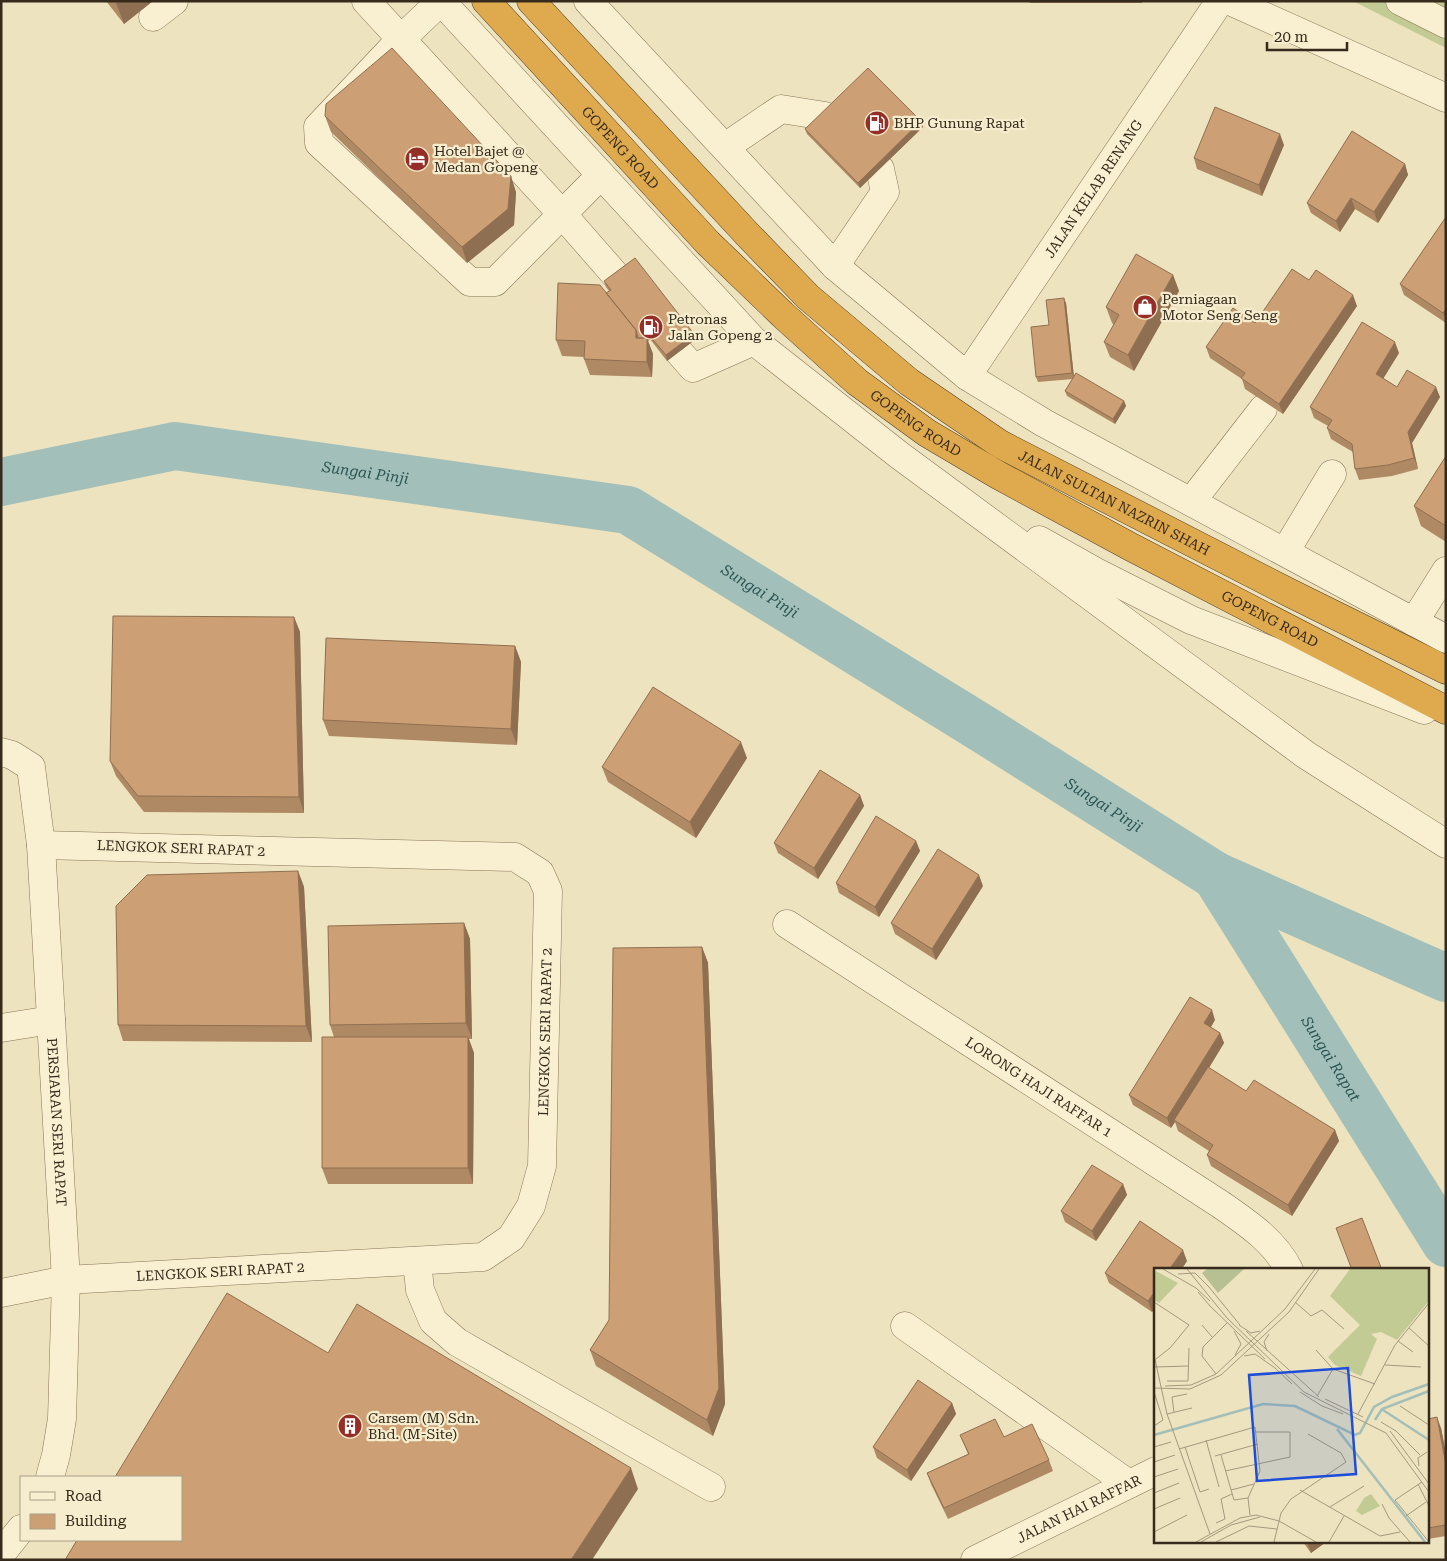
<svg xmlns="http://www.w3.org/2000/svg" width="1447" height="1561" viewBox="0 0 1447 1561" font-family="'Roboto Serif',serif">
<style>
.green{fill:#c1cb93}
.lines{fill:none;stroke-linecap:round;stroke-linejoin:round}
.river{stroke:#a2bfb9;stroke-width:48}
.minor-casing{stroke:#867457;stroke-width:29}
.highway-casing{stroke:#53412c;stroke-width:29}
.minor{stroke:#f9f0d2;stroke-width:28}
.highway{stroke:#dfa94d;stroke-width:28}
.wall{fill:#af8964}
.shaded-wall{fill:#8f6f51}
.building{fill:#cc9f74;stroke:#8f6f51}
.labels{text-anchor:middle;stroke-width:4.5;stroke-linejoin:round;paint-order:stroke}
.poi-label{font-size:14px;fill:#352a1c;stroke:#f5edce;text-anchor:start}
.street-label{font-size:14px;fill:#352a1c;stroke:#f5edce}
.water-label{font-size:15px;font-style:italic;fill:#2b5555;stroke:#f5edce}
.inset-river{fill:none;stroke:#a2bfb9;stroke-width:2.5}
.inset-road{fill:none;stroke:#a4997e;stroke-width:1}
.view{fill:#1d4ed8;fill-opacity:0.15;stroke:#1d4ed8;stroke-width:2.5}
.inset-edge{fill:none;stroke:#352a1c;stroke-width:2.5}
</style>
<rect width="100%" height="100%" fill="#eee3bf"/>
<!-- green -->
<path class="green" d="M 1353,1 L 1446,1 L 1446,48 Z"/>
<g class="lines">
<!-- river -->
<g class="river">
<path id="s1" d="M 1,482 L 175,446 L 628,510 L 983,729 L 1216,876 L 1446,978"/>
<path id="s2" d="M 1216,876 L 1446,1243"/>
</g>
<defs>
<g id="minor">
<path d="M 366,1 L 562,214 L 618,278"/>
<path d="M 441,1 L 754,341 L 899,455 L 1306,755 L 1446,844"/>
<path d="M 441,1 L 401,39 L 318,127 L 319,143 L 470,282 L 495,282 L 601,175"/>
<path d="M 588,1 L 835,266 L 967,376 L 1044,423 L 1446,639"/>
<path d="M 1230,1 L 1446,98"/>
<path d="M 1400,1 L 1446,24"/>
<path d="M 153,17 L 174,1"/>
<path d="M 725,147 L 781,109 L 825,116"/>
<path d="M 835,266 L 885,192 L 880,169"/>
<path d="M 679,352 L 693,368 L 754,341"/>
<path id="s3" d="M 967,376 L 1220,1"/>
<path d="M 1191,502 L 1263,409"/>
<path d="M 1039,540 L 1096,572 L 1191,620 L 1424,710"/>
<path d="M 1285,552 L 1332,474"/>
<path d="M 1414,622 L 1446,571"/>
<path id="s4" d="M 1,752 L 12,755 L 31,767 L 41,845 L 66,1280 L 62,1419 L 56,1455 L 50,1477"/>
<path id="s5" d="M 787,924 L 1220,1204 C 1246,1222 1275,1241 1289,1270"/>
<path d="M 1,1028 L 51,1020"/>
<path d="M 417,1261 L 420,1290 L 433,1321 L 457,1342 L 711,1487"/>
<path id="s6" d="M 1,1293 L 66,1280 L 483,1257 L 511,1238 L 531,1206 L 542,1166 L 548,891 L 540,873 L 515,857 L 41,845"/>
<path d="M 905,1326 L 1129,1484"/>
<path d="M 1,1554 L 21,1529"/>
<path id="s7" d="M 975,1560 L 1156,1471"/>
</g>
<g id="highway">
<path id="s8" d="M 486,1 L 708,243 L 783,315 L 857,382 L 927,433 L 998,475 L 1131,547 L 1446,710"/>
<path id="s9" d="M 531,1 L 748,235 L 808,297 L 909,382 L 1000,444 L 1290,593 L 1446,670"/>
</g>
</defs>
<!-- minor casing -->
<use href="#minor" class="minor-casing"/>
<!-- highway casing -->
<use href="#highway" class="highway-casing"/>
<!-- minor -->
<use href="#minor" class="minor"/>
<!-- highway -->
<use href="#highway" class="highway"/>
</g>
<!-- wall -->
<path class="wall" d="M 106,1 L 153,1 L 124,24 Z
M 1029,1 L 1142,1 L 1142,3 L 1030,3 Z
M 325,116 L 516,192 L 514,225 L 467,263 L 331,132 Z
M 921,121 L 923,127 L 860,188 L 807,134 L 805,129 Z
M 1284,145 L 1262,196 L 1197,169 L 1194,158 Z
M 1405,164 L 1408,175 L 1378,223 L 1355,209 L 1340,232 L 1311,213 L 1307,203 Z
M 1446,217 L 1446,323 L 1404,295 L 1400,284 Z
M 1173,275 L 1179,291 L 1134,371 L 1110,357 L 1104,342 L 1114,325 L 1112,323 L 1106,307 Z
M 1309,280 L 1357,306 L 1283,414 L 1245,389 L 1242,379 L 1210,358 L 1206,347 L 1255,323 Z
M 604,281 L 696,339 L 667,361 L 650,339 L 648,341 L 653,354 L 652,377 L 590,375 L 584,359 L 584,357 L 562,356 L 556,340 L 609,291 L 606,287 Z
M 1066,303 L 1074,377 L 1124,401 L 1126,406 L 1115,424 L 1067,396 L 1065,391 L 1073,379 L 1038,382 L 1036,377 L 1049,325 Z
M 1399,353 L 1383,378 L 1397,387 L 1440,397 L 1412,443 L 1418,469 L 1392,476 L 1359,480 L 1355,469 L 1353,452 L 1331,439 L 1327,428 L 1328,426 L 1314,418 L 1310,407 Z
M 1446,456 L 1446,542 L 1421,526 L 1414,506 Z
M 294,617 L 300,632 L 304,813 L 144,812 L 116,776 L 110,761 Z
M 515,646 L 521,662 L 517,745 L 329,736 L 323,720 Z
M 747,758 L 696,838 L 608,782 L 602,767 Z
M 860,795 L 864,806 L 818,879 L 778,853 L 774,843 Z
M 916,841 L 920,851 L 879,917 L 839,893 L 836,883 Z
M 298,871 L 304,887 L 312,1042 L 123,1041 L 118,1025 Z
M 983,886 L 936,960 L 895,934 L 891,923 Z
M 464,923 L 470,939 L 472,1039 L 469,1039 L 474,1053 L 473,1184 L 328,1184 L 322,1168 L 334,1037 L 330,1025 Z
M 702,947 L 708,963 L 725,1404 L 713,1436 L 596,1366 L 590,1350 L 609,1320 Z
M 1215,1020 L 1211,1027 L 1220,1033 L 1224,1043 L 1209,1068 L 1246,1091 L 1335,1130 L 1339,1141 L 1292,1216 L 1211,1166 L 1207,1155 L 1209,1151 L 1178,1131 L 1175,1122 L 1171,1128 L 1133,1105 L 1129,1095 Z
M 1123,1184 L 1127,1195 L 1096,1241 L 1065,1222 L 1061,1211 Z
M 1187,1261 L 1181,1270 L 1156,1270 L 1156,1306 L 1152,1312 L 1109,1283 L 1105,1273 Z
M 952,1403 L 956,1414 L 911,1481 L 877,1458 L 873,1447 Z
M 1428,1419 L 1441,1428 L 1446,1454 L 1446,1536 L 1428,1539 Z
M 960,1435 L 1004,1437 L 1049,1460 L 1053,1471 L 948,1519 L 931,1484 L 927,1473 L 968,1454 Z
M 1303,1542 L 1326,1542 L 1311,1553 Z"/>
<!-- shaded-wall -->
<path class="shaded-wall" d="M 119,1 L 153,1 L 124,24 L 116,3 Z
M 921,121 L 923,127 L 860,188 L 858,183 Z
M 1280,134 L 1284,145 L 1262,196 L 1259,185 Z
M 1405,164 L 1408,175 L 1378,223 L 1374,212 Z
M 511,176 L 516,192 L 514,225 L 467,263 L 462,247 Z
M 1351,198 L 1355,209 L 1340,232 L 1336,221 Z
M 1173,275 L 1179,291 L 1134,371 L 1128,355 Z
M 1353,295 L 1357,306 L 1283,414 L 1279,404 Z
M 1064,298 L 1066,303 L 1074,378 L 1072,373 Z
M 1446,309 L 1446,320 L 1443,313 Z
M 636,330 L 648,334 L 650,339 L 648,341 L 653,354 L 652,377 L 647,362 L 636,338 Z
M 694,334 L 696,339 L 667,361 L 666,355 Z
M 1395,342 L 1399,353 L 1380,384 L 1376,374 Z
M 1436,387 L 1440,397 L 1412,443 L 1418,469 L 1414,458 L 1408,432 Z
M 1124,401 L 1126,406 L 1115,424 L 1113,419 Z
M 294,617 L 300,632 L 304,813 L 299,797 Z
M 515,646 L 521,662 L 517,745 L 511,729 Z
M 741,742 L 747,758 L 696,838 L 690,822 Z
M 860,795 L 864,806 L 818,879 L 814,868 Z
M 916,841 L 920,851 L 879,917 L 875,907 Z
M 298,871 L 304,887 L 312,1042 L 306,1026 Z
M 979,875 L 983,886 L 936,960 L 932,949 Z
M 464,923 L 470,939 L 472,1039 L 466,1023 Z
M 702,947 L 708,963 L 725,1404 L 713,1436 L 707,1420 Z
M 1212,1010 L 1215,1020 L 1207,1033 L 1204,1023 Z
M 1220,1033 L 1224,1043 L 1176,1121 L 1174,1120 L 1175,1122 L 1171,1128 L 1167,1118 Z
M 468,1037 L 474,1053 L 473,1184 L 468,1168 Z
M 1335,1130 L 1339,1141 L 1292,1216 L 1288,1205 Z
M 1123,1184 L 1127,1195 L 1096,1241 L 1092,1231 Z
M 1183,1250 L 1187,1261 L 1181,1270 L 1169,1270 Z
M 1156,1290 L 1156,1306 L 1152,1312 L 1148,1301 Z
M 952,1403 L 956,1414 L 911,1481 L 907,1470 Z
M 1437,1417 L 1441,1428 L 1446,1454 L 1446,1465 Z
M 631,1468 L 638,1489 L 592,1560 L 571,1560 Z
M 1307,1542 L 1326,1542 L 1311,1553 Z"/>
<!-- building -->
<path class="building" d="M 392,48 L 511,176 L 508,209 L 462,247 L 325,116 L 326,104 Z
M 868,68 L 921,121 L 858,183 L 805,129 Z
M 1215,107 L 1280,134 L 1259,185 L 1194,158 Z
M 1352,131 L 1405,164 L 1374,212 L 1351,198 L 1336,221 L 1307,203 Z
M 1446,217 L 1446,309 L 1443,313 L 1400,284 Z
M 1136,254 L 1173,275 L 1128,355 L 1104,342 L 1119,315 L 1106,307 Z
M 635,258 L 694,334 L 666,355 L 648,334 L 643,338 L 638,338 L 636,330 L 606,293 L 611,290 L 604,281 Z
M 1292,269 L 1309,280 L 1316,270 L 1353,295 L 1279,404 L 1241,378 L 1245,373 L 1206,347 L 1233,308 L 1255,323 Z
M 558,283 L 600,285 L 636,330 L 636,338 L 647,338 L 647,362 L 584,359 L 585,341 L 556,340 Z
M 1064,298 L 1072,373 L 1036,377 L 1031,327 L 1049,325 L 1046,300 Z
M 1362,322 L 1395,342 L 1376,374 L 1397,387 L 1407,370 L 1436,387 L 1408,432 L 1414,458 L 1388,465 L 1355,469 L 1352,444 L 1327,428 L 1332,420 L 1310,407 Z
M 1076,373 L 1124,401 L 1113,419 L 1065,391 Z
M 1446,456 L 1446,526 L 1414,506 Z
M 113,616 L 294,617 L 299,797 L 138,796 L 110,761 Z
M 326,638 L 515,646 L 511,729 L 323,720 Z
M 653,687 L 741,742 L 690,822 L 602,767 Z
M 820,770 L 860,795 L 814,868 L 774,843 Z
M 876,816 L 916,841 L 875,907 L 836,883 Z
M 938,849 L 979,875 L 932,949 L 891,923 Z
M 298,871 L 306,1026 L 118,1025 L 116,906 L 147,875 Z
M 464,923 L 466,1023 L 330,1025 L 328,926 Z
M 702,947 L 719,1388 L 707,1420 L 590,1350 L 609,1320 L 613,948 Z
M 1190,997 L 1212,1010 L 1204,1023 L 1220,1033 L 1167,1118 L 1129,1095 Z
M 322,1037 L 468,1037 L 468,1168 L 322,1168 Z
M 1208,1067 L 1246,1091 L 1254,1080 L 1335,1130 L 1288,1205 L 1207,1155 L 1213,1145 L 1174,1120 Z
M 1092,1165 L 1123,1184 L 1092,1231 L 1061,1211 Z
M 1362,1218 L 1382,1270 L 1352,1270 L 1336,1228 Z
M 1140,1221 L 1183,1250 L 1169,1270 L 1156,1270 L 1156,1290 L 1148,1301 L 1105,1273 Z
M 227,1293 L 328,1353 L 357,1304 L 631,1468 L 571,1560 L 65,1560 L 77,1540 L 181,1540 L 181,1477 L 115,1477 Z
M 918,1380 L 952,1403 L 907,1470 L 873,1447 Z
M 1437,1417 L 1446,1465 L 1446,1525 L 1428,1528 L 1428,1419 Z
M 995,1419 L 1004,1437 L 1032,1424 L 1049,1460 L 944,1508 L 927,1473 L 969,1454 L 960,1435 Z"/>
<!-- icons -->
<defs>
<symbol id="fuel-disc" viewBox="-11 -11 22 22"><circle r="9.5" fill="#952e27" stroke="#f5edce"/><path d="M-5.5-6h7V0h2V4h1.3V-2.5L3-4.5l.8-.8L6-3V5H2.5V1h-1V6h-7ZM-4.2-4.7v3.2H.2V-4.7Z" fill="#fff"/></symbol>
<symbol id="hotel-disc" viewBox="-11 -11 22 22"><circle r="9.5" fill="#952e27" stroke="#f5edce"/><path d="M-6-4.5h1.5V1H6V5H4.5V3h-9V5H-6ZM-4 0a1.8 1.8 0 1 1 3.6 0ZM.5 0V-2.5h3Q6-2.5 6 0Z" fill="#fff"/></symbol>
<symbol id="shop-disc" viewBox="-11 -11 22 22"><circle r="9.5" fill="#952e27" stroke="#f5edce"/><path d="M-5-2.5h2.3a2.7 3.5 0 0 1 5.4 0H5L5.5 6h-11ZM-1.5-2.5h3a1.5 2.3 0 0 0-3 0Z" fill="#fff"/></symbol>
<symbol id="building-disc" viewBox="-11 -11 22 22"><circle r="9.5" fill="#952e27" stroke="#f5edce"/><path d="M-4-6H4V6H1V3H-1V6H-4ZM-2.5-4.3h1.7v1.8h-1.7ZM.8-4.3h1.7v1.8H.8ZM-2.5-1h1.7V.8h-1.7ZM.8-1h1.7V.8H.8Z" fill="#fff"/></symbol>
</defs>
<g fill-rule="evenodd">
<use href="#fuel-disc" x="863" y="109" width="28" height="28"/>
<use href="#hotel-disc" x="403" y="145" width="28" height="28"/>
<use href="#shop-disc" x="1131" y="293" width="28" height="28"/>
<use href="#fuel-disc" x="637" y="313" width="28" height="28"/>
<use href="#building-disc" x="336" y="1412" width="28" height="28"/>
</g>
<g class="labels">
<!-- poi labels -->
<g class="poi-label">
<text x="894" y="128">BHP Gunung Rapat</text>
<text x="434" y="156">Hotel Bajet @<tspan x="434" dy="16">Medan Gopeng</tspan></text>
<text x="1162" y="304">Perniagaan<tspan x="1162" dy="16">Motor Seng Seng</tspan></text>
<text x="668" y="324">Petronas<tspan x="668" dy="16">Jalan Gopeng 2</tspan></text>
<text x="368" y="1423">Carsem (M) Sdn.<tspan x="368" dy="16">Bhd. (M-Site)</tspan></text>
</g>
<!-- street labels -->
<g class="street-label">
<text dy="5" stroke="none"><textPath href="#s8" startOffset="199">GOPENG ROAD</textPath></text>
<text dy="5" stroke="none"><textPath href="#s3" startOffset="226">JALAN KELAB RENANG</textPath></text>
<text dy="5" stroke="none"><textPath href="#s8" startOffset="604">GOPENG ROAD</textPath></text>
<text dy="5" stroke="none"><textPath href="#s9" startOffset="776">JALAN SULTAN NAZRIN SHAH</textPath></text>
<text dy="5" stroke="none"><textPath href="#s8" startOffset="1009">GOPENG ROAD</textPath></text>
<text transform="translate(181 848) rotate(2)" y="5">LENGKOK SERI RAPAT 2</text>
<text dy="5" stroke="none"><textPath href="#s6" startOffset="731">LENGKOK SERI RAPAT 2</textPath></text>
<text dy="5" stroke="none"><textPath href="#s5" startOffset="300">LORONG HAJI RAFFAR 1</textPath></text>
<text dy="5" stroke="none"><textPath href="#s4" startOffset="390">PERSIARAN SERI RAPAT</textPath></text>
<text dy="5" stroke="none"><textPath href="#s6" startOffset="221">LENGKOK SERI RAPAT 2</textPath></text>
<text dy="5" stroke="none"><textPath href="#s7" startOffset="116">JALAN HAI RAFFAR</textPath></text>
</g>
<!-- water labels -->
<g class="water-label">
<text dy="5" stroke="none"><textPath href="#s1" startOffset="370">Sungai Pinji</textPath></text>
<text dy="5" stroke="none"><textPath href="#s1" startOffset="790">Sungai Pinji</textPath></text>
<text dy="5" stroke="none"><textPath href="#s1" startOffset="1195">Sungai Pinji</textPath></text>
<text dy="5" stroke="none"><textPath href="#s2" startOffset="216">Sungai Rapat</textPath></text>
</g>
</g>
<!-- overview -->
<g transform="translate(1154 1268)">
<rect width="275" height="275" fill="#eee3bf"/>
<path d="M 196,1 L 275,1 L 275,33 L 243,72 L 227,64 L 217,66 L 223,71 L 207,108 L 181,97 L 174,89 L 206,57 L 176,28 ZM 0,2 L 24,15 L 5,35 L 0,32 ZM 217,226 L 226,238 L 208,247 L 202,243 L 210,230 Z" fill="#c1cb93"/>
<path d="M 53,1 L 90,1 L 64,25 L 48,5 Z" fill="#b7c092"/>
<path class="inset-river" d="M 229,142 L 275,172M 221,152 L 228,141 L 275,123M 183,161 L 271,274M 0,167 L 109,136 L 141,138 L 201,167 L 206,165 L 220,139 L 238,129 L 275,116"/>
<path class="inset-road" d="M 9,1 L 42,20 L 56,33M 33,1 L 73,50 L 150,124 L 232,165 L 275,224M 24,6 L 41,5 L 55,19M 55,19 L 86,57M 44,24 L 56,38M 0,34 L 35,57 L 16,80 L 2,91M 141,34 L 157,48 L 168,42 L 190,61M 56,38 L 111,91M 48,57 L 58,69M 85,57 L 97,65 L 106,63M 255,60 L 275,78M 80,63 L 87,76 L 81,87M 92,63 L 165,129M 244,73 L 259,84M 162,82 L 179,101 L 221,116M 113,83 L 110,74 L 115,66M 0,87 L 13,146 L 56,266M 90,88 L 101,86 L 121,100M 231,97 L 267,99M 0,99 L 35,98M 121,100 L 138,116M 62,106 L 48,88 L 49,79 L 73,55M 13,113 L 34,113 L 35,80M 11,118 L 37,117 L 62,106 L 131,41 L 161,1M 0,120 L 36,121 L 67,107 L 135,44 L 165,1M 0,124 L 9,152 L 0,158M 146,124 L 168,138 L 189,146M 163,128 L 179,101M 171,131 L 209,149M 246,138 L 275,157M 20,144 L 18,129 L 33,126M 13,146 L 38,140M 204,146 L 241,77 L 275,35M 227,154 L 242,163 L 266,187M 236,163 L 275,216M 52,172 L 65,219M 0,179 L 17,174M 31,179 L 46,224 L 55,221M 25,181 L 101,159 L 106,203 L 94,230 L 96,247M 67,187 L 80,232 L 94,230M 61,188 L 104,176M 0,194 L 21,187M 265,198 L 264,190 L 273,184M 71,203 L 136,189 L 136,164 L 102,164M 0,209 L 24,201M 268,214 L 241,232 L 275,274M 264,216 L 275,238M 77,222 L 100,216M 146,222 L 226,268 L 246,264M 0,225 L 25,215M 228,236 L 235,250 L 256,274M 176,239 L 210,218M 0,241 L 26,230M 252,248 L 272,234M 62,255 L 71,251 L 67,231 L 78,226M 0,264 L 33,247M 42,274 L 86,250 L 102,247 L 125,253 L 162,274M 47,274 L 77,257 L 106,249M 62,274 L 95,258 L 123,261M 120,274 L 127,245 L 137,231 L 192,194 L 187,185 L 154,166M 175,274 L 190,248"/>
<path class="view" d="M 194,100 L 202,206 L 103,213 L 95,107 Z"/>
<rect width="275" height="275" class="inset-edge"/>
</g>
<!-- border -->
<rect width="1447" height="1561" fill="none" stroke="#352a1c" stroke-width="5"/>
<!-- legend -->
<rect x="20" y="1476" width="162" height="65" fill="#f5edce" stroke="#a89f87"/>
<rect x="30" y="1492" width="25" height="8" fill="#f9f0d2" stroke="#a89f87"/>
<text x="65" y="1501" font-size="15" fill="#352a1c">Road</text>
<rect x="30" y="1514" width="25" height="15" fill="#cc9f74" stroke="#a89f87"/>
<text x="65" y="1526" font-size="15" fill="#352a1c">Building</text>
<!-- scale -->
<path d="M1267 42v8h80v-8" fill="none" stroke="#352a1c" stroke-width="2.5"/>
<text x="1274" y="42" font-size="15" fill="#352a1c" stroke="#f5edce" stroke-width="4" paint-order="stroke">20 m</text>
</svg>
